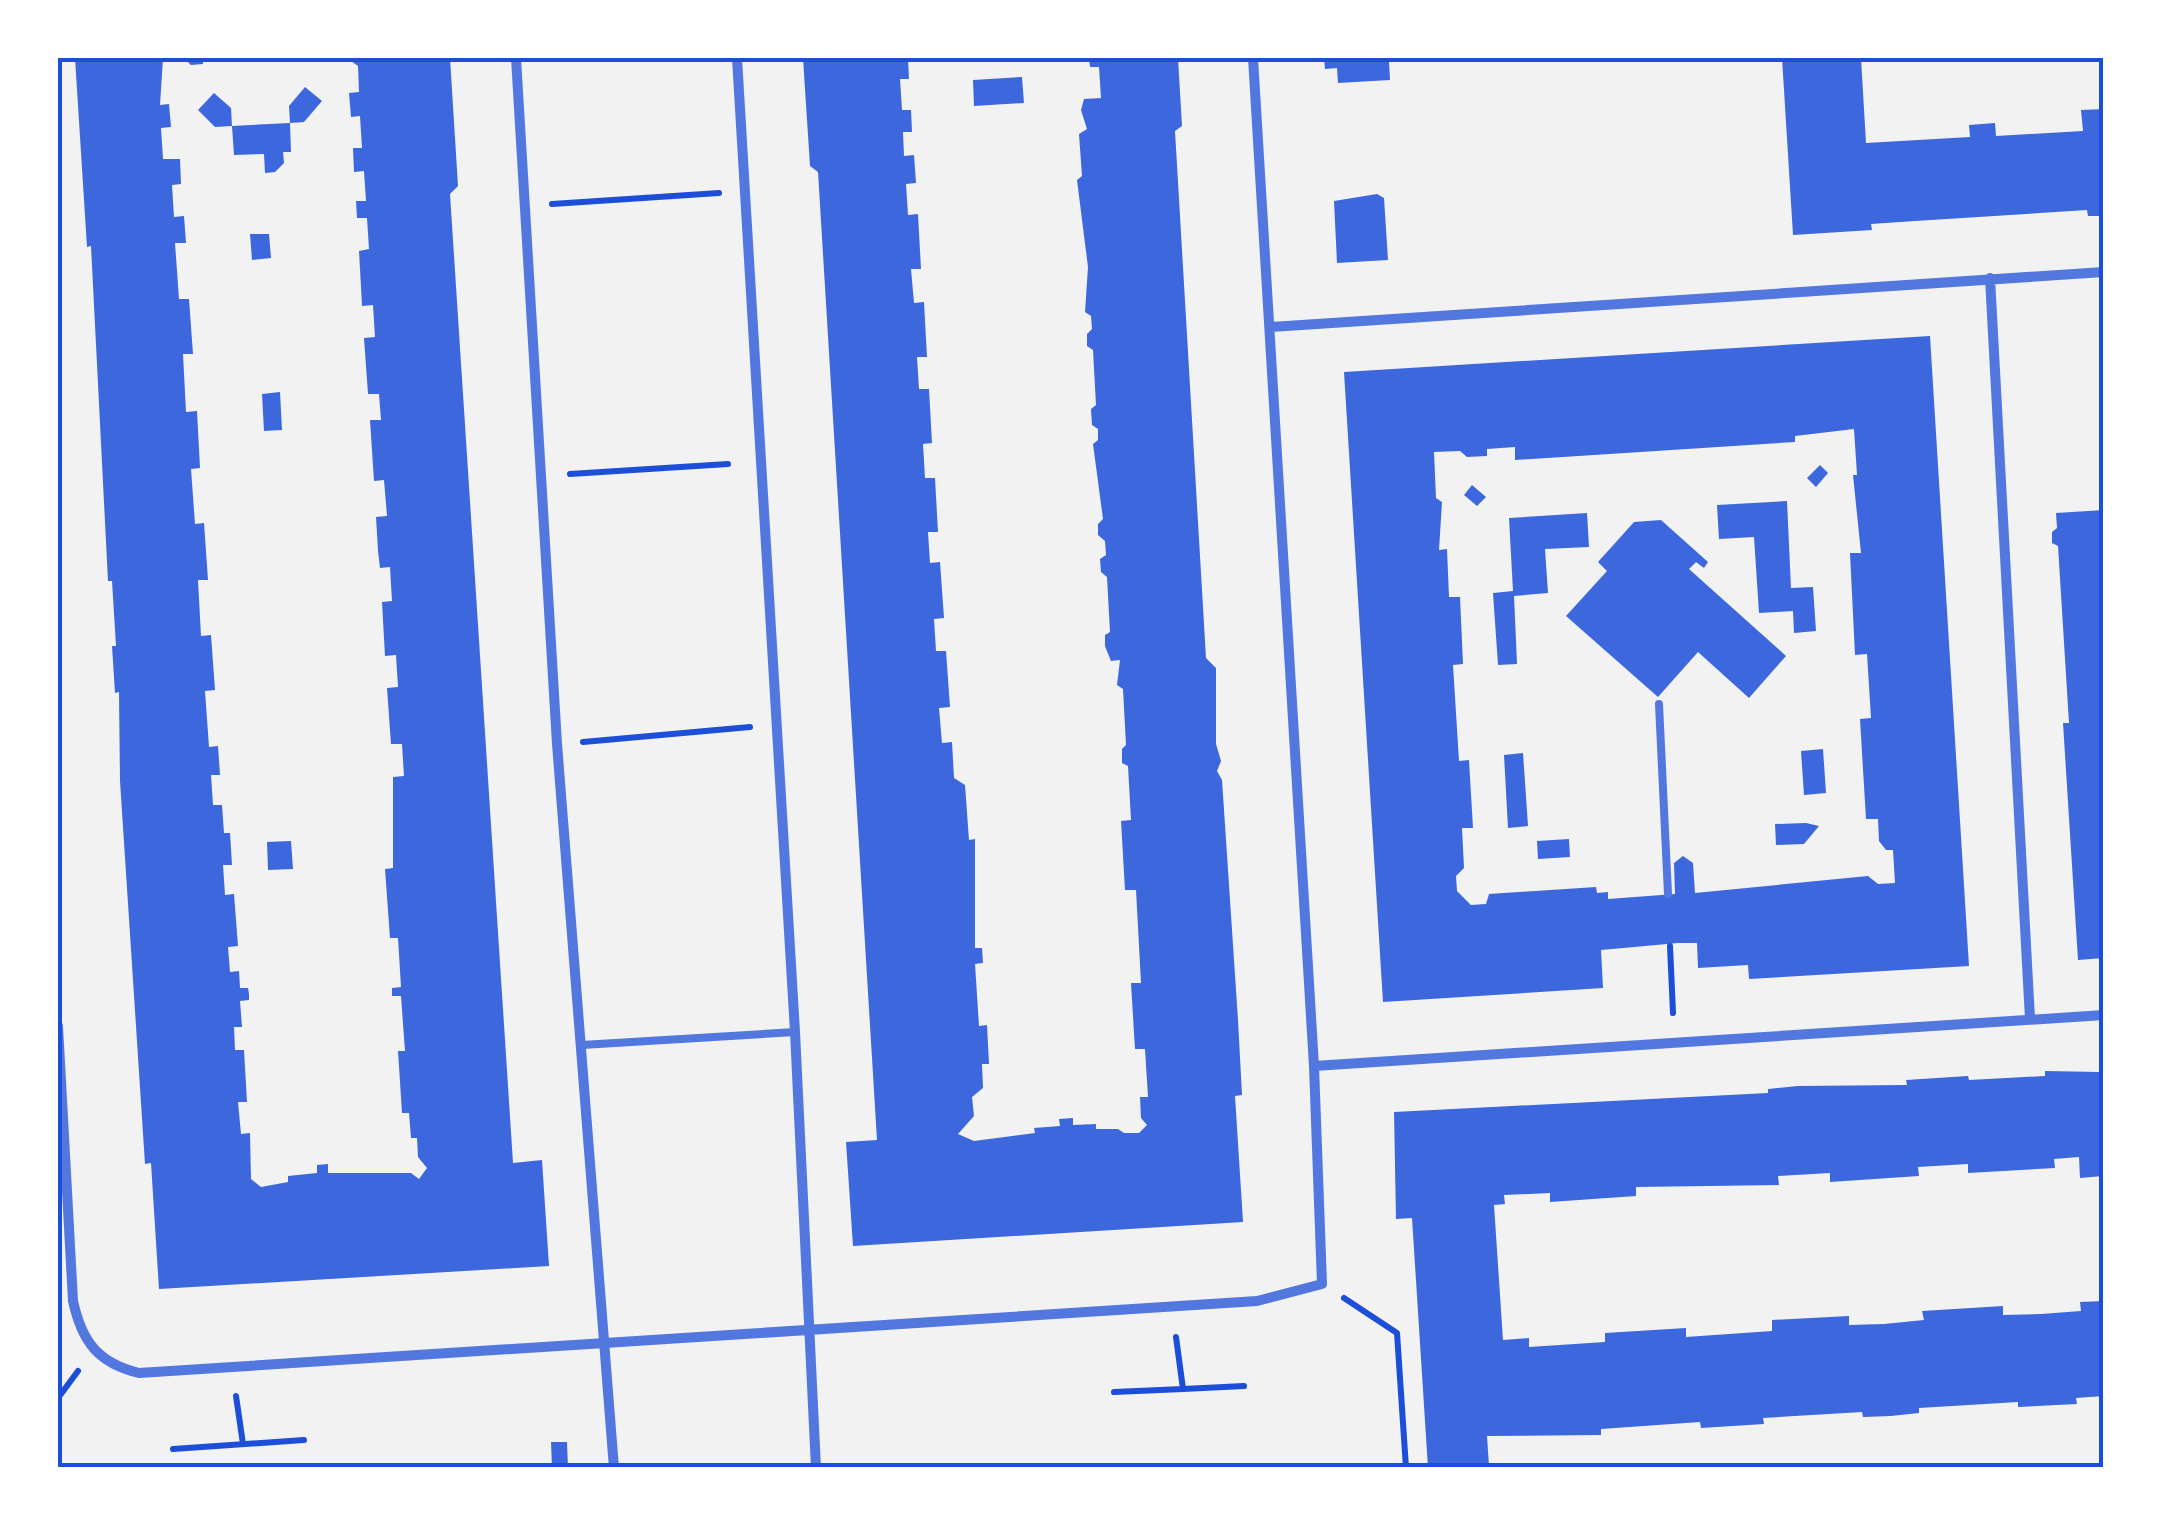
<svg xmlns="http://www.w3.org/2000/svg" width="2161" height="1525" viewBox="0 0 2161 1525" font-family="'Roboto Condensed',sans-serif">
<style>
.building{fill:#3d67dc;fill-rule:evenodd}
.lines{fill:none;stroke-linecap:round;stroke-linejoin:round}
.path{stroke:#1d4ed8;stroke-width:6}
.service{stroke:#5277de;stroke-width:8}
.minor{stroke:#5277de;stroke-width:10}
.neatline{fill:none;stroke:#1d4ed8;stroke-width:4}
</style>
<rect width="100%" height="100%" fill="#f2f2f2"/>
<!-- building -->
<path class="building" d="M 75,58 L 163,58 L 160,105 L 169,104 L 171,127 L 161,128 L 163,159 L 180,159 L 181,184 L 172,185 L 174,217 L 184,216 L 186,243 L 175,243 L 179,299 L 189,299 L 193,354 L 183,354 L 186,412 L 197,411 L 200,468 L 191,469 L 195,524 L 204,523 L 208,580 L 198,580 L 201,636 L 211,635 L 215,690 L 205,691 L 209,747 L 218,746 L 220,775 L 211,775 L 213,805 L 222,805 L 224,833 L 230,833 L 232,865 L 223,865 L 225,895 L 234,894 L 238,946 L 228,947 L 230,972 L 239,971 L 240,988 L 248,988 L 249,994 L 249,1000 L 240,1001 L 242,1027 L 234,1027 L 235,1050 L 244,1050 L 247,1102 L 238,1102 L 241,1134 L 250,1133 L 251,1179 L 261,1187 L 288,1182 L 288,1176 L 317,1173 L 317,1165 L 328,1164 L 328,1173 L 411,1173 L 419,1179 L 427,1168 L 418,1157 L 417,1138 L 411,1138 L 409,1113 L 402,1113 L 398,1051 L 405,1051 L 401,996 L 392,996 L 392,988 L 401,987 L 398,938 L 390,938 L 385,869 L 393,868 L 393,777 L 404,776 L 402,744 L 391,744 L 387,688 L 398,687 L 396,655 L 385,656 L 382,602 L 392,601 L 390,567 L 380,568 L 378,551 L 376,517 L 387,516 L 384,480 L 374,481 L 370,420 L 381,420 L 379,394 L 368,394 L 364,338 L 375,337 L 373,305 L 362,306 L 361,287 L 359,251 L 369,249 L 367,218 L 357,218 L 356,201 L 366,201 L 364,171 L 354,172 L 353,148 L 362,148 L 360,116 L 351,117 L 349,93 L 359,92 L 358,66 L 347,58 L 450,58 L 458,186 L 450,194 L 513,1163 L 542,1160 L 549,1266 L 159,1289 L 151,1163 L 145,1164 L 120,781 L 119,692 L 115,693 L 112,646 L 116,646 L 112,581 L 108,581 L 91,246 L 87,247 Z
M 184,58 L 203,58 L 203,64 L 191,65 Z
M 234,58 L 262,58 L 262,60 L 235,62 Z
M 803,58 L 908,58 L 909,79 L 900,79 L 902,110 L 911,110 L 912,132 L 903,132 L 904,156 L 914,155 L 916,183 L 906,184 L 908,215 L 918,214 L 921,269 L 911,269 L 914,303 L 924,302 L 927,357 L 917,357 L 919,389 L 929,389 L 932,443 L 923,444 L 925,478 L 935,478 L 938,532 L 928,532 L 930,563 L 940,562 L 944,618 L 934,619 L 936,651 L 946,651 L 950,707 L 939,708 L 942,743 L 952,742 L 954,778 L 965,785 L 969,840 L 975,839 L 975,948 L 982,948 L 983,963 L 975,964 L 979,1026 L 987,1025 L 989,1064 L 982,1064 L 983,1088 L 972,1097 L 974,1116 L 958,1134 L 974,1141 L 1035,1133 L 1034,1128 L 1060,1126 L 1059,1119 L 1073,1118 L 1073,1125 L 1096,1124 L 1096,1129 L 1118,1129 L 1124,1133 L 1139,1133 L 1147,1125 L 1141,1118 L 1140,1097 L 1148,1097 L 1145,1049 L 1135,1049 L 1131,983 L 1141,983 L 1136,890 L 1125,890 L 1121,821 L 1131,820 L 1128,766 L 1122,763 L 1122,749 L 1126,745 L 1123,689 L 1117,685 L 1120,660 L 1111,661 L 1105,646 L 1105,635 L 1110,632 L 1107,577 L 1101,572 L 1100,559 L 1106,555 L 1105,541 L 1098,535 L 1098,524 L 1103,519 L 1093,444 L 1098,440 L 1098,429 L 1092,425 L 1091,409 L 1096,405 L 1093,350 L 1087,346 L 1087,334 L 1092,329 L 1091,316 L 1085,312 L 1088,267 L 1077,180 L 1082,176 L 1079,134 L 1087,129 L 1081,110 L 1084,99 L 1101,98 L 1099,67 L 1090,67 L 1089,58 L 1178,58 L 1182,126 L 1175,131 L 1206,658 L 1216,668 L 1216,744 L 1221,761 L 1217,771 L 1222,780 L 1238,1020 L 1242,1095 L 1235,1096 L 1243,1222 L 853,1246 L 846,1142 L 877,1140 L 818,172 L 810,166 Z
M 1324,58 L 1405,58 L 1405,60 L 1389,61 L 1390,80 L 1338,83 L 1337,68 L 1325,69 Z
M 1782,58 L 1861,58 L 1866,143 L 1970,137 L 1969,125 L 1995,123 L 1996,136 L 2083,131 L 2081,110 L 2104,109 L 2104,216 L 2088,216 L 2087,210 L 1915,221 L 1871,224 L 1872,230 L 1793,235 Z
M 1022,77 L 1024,103 L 974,106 L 973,80 Z
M 305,87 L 322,101 L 304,122 L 290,123 L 289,106 Z
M 214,93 L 231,108 L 232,126 L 290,123 L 291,152 L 283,152 L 284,163 L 275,172 L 265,173 L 264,154 L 234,155 L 232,126 L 215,127 L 198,110 Z
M 1377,194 L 1384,198 L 1388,260 L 1337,263 L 1334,201 Z
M 250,234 L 269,234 L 271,258 L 252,260 Z
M 1930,336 L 1969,966 L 1749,979 L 1748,965 L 1698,968 L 1697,943 L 1678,943 L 1601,950 L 1603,988 L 1383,1002 L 1344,372 ZM 1854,429 L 1857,475 L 1853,475 L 1861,553 L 1850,553 L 1855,655 L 1867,654 L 1871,718 L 1860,719 L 1866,819 L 1878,819 L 1879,841 L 1886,850 L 1893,850 L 1895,883 L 1878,884 L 1868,876 L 1695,893 L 1693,863 L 1683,856 L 1674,863 L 1675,894 L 1608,899 L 1608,892 L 1597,893 L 1596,887 L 1489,894 L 1486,904 L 1471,905 L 1457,891 L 1456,876 L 1464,868 L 1462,828 L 1473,828 L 1469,760 L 1459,761 L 1453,665 L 1463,664 L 1460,597 L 1449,597 L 1447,549 L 1439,550 L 1442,502 L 1436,498 L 1434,452 L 1460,451 L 1467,457 L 1487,456 L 1487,449 L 1515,447 L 1515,460 L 1795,442 L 1795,436 Z
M 280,392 L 282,430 L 264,431 L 262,394 Z
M 1820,465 L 1828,473 L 1816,487 L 1807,478 Z
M 1472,485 L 1486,497 L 1477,506 L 1464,495 Z
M 1787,501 L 1791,588 L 1813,587 L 1816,631 L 1794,633 L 1793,611 L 1759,613 L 1754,537 L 1719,539 L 1717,505 Z
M 2104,510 L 2104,958 L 2078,960 L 2063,723 L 2069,723 L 2058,546 L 2052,543 L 2052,532 L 2057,528 L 2056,513 Z
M 1587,513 L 1589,547 L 1545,549 L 1548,593 L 1514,596 L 1517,664 L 1498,665 L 1493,593 L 1513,591 L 1509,518 Z
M 1661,520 L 1708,562 L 1704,568 L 1696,562 L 1689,569 L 1786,656 L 1749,698 L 1698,652 L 1658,697 L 1566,616 L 1607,571 L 1598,562 L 1634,522 Z
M 1823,749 L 1826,793 L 1804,795 L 1801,751 Z
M 1523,753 L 1528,826 L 1508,828 L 1504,755 Z
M 1806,823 L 1819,826 L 1804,844 L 1776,845 L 1775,824 Z
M 1569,839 L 1570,857 L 1538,859 L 1537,841 Z
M 291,841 L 293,869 L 268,870 L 267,842 Z
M 2100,1068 L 2104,1068 L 2103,1176 L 2080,1178 L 2079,1157 L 2054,1159 L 2055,1168 L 1968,1173 L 1968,1164 L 1918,1167 L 1919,1176 L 1830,1182 L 1830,1173 L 1778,1176 L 1779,1185 L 1636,1187 L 1636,1196 L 1550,1202 L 1550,1193 L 1504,1195 L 1505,1204 L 1494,1205 L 1503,1340 L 1529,1338 L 1529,1347 L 1605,1342 L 1605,1333 L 1686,1328 L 1686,1337 L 1772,1331 L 1772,1320 L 1849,1316 L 1849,1325 L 1884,1324 L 1924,1320 L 1922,1311 L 2003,1306 L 2003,1315 L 2041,1314 L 2081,1311 L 2080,1302 L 2104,1301 L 2104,1396 L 2076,1398 L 2077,1404 L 2018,1407 L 2018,1402 L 1919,1408 L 1919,1413 L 1891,1416 L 1863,1417 L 1862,1412 L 1763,1418 L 1764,1424 L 1701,1428 L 1700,1422 L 1601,1429 L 1601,1435 L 1487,1436 L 1489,1466 L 1428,1468 L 1412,1218 L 1396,1219 L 1394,1112 L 1768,1093 L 1768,1089 L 1798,1086 L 1907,1085 L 1906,1080 L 1968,1076 L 1969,1080 L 2045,1076 L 2045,1071 L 2100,1072 Z
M 551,1442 L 567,1442 L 568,1468 L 552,1468 Z"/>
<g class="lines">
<!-- path -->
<path class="path" d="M 552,204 L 719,193
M 570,474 L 728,464
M 583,742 L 750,727
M 1670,946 L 1673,1013
M 1344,1298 L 1397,1333 L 1406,1468
M 1176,1337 L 1183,1389 L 1244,1386
M 1114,1392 L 1183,1389
M 236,1396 L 243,1444
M 58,1398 L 78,1371
M 173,1449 L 304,1440"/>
<!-- service -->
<path class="service" d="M 1659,704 L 1668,894
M 582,1045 L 795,1032"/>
<!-- minor -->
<path class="minor" d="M 516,58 L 557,744 L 614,1468
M 737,58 L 795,1032 L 816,1468
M 1990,278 L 2030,1019
M 1271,327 L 2104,272
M 58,1026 L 73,1301 C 82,1342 98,1363 139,1373 L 1257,1301 L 1322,1284 L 1314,1066 L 1253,58
M 1314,1066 L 2104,1015"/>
</g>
<!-- border -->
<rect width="2161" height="1525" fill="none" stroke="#ffffff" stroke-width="120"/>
<rect x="60" y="60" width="2041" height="1405" class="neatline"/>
</svg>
